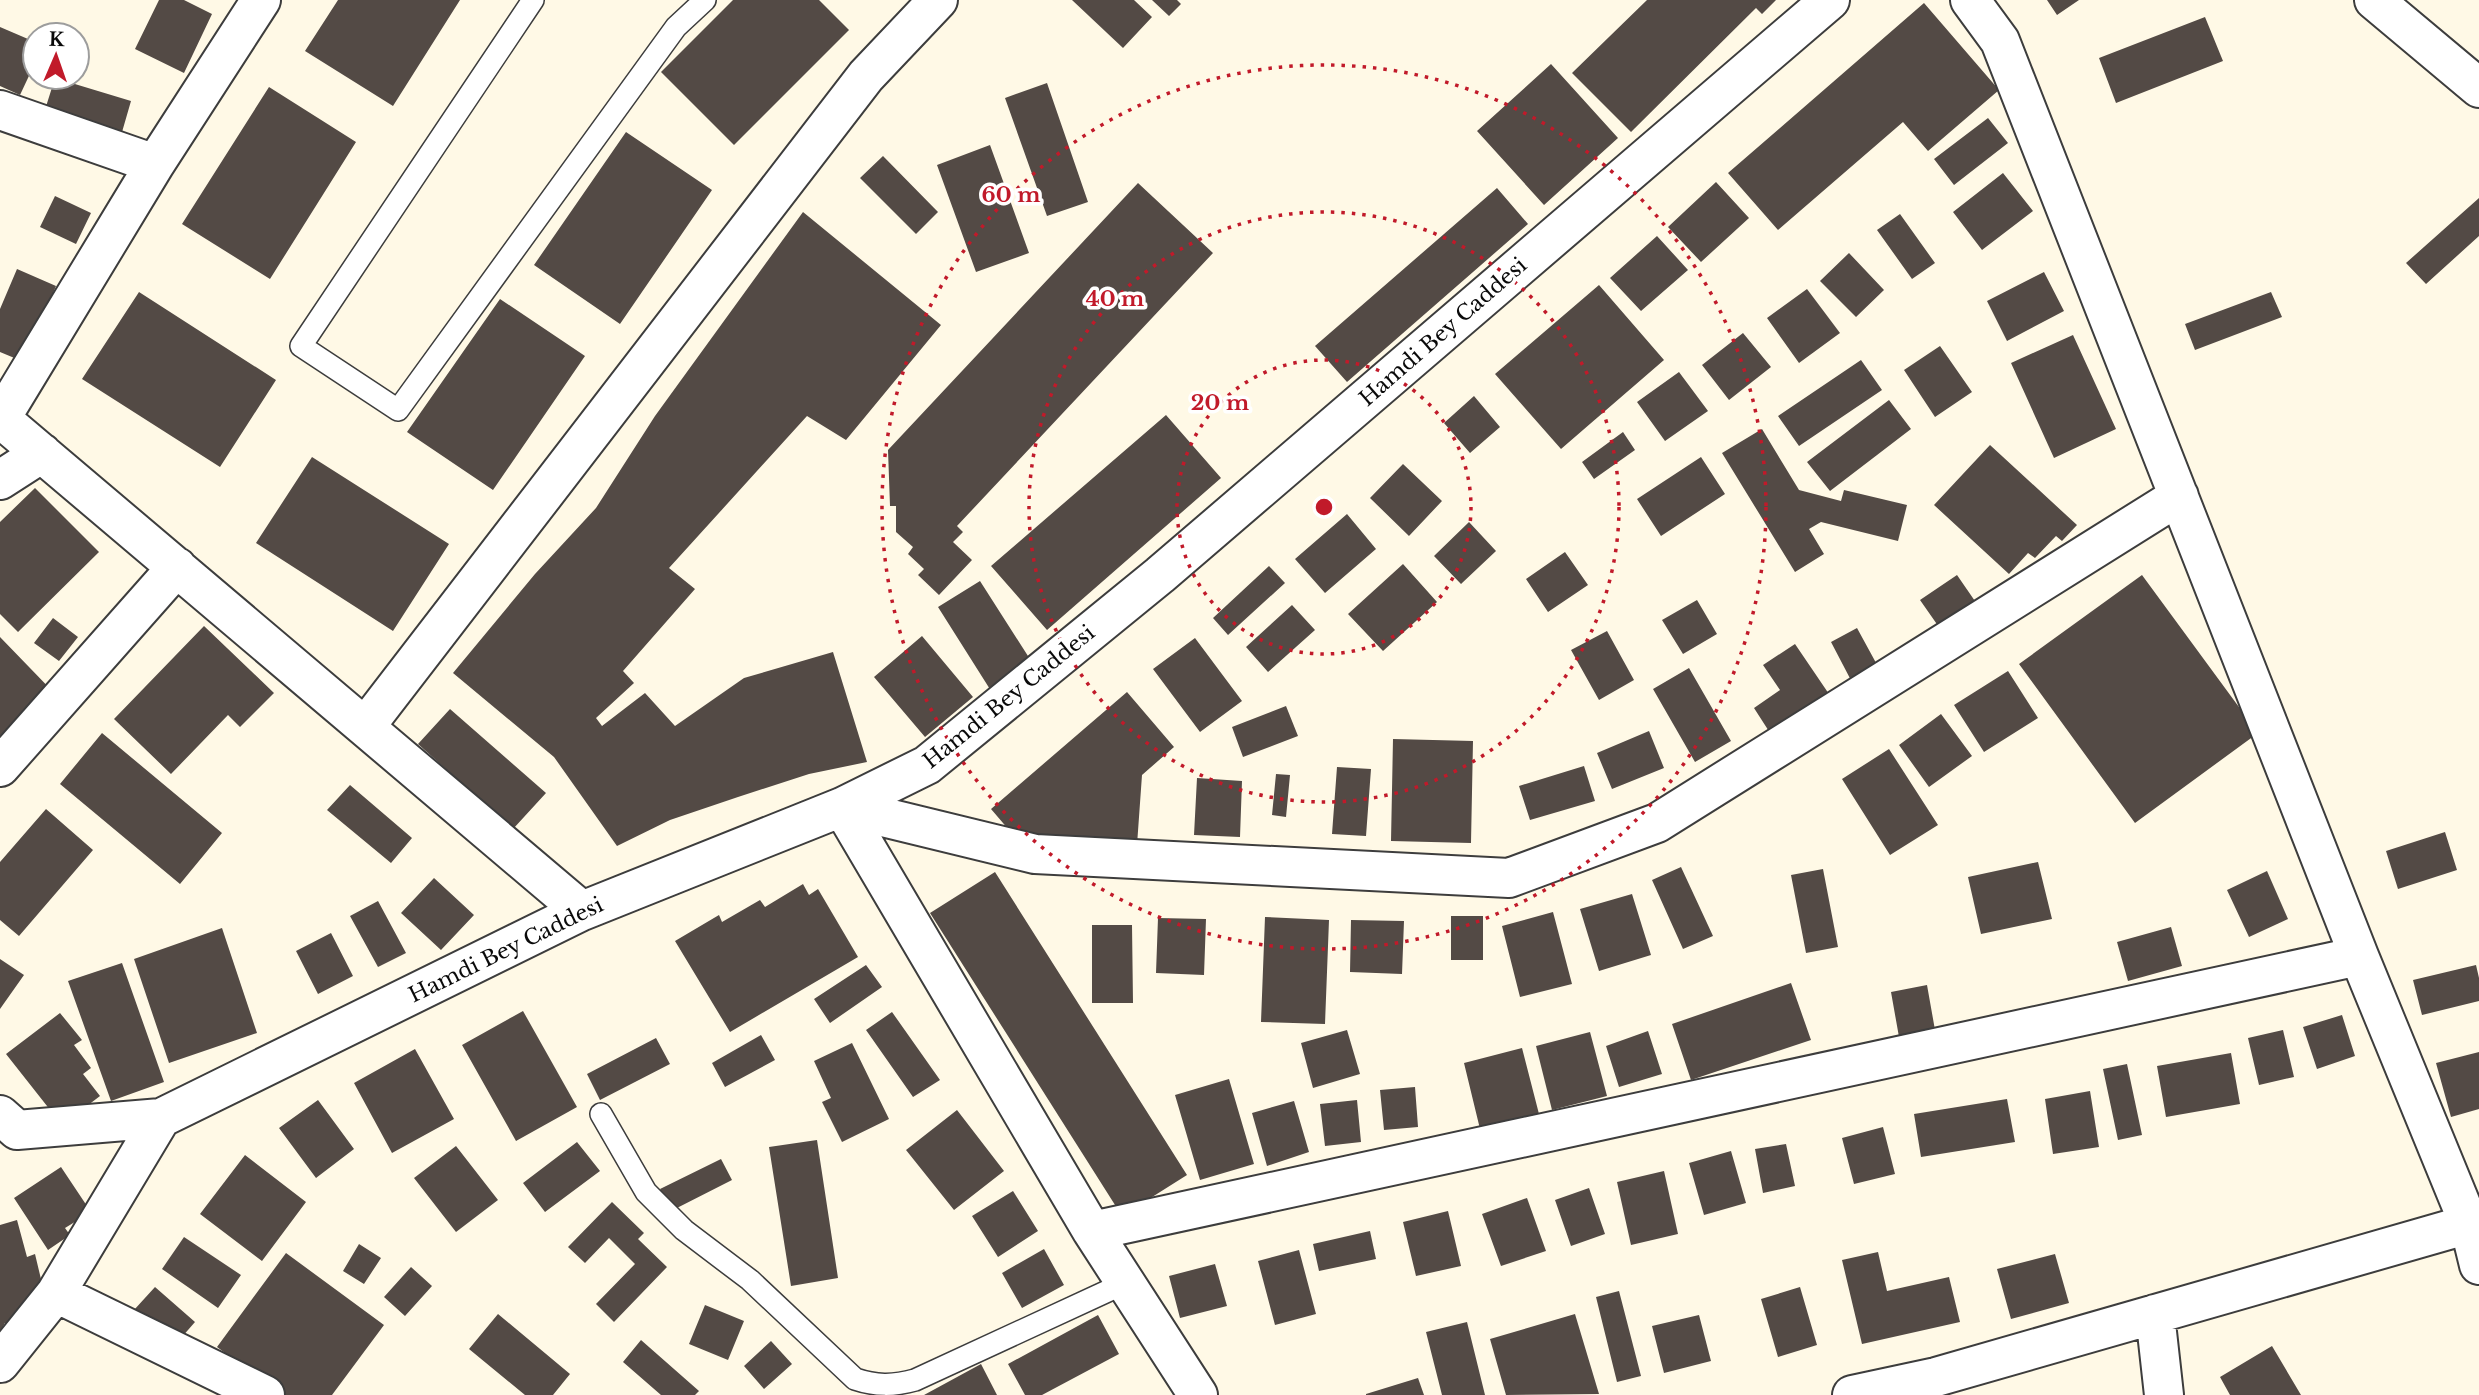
<svg xmlns="http://www.w3.org/2000/svg" width="2479" height="1395" viewBox="0 0 2479 1395" font-family="'Libre Baskerville',serif">
<style>
.building{fill:#534a45}
.lines{fill:none;stroke-linecap:round;stroke-linejoin:round}
.service-casing{stroke:#3d3d3d;stroke-width:24}
.minor-casing{stroke:#3d3d3d;stroke-width:42}
.service{stroke:#fff;stroke-width:21}
.minor{stroke:#fff;stroke-width:38}
.ring{fill:none;stroke:#c11a2a;stroke-width:3.5;stroke-dasharray:3.5 7}
.labels{text-anchor:middle;stroke-width:7;stroke-linejoin:round;paint-order:stroke}
.street-label{font-size:21px;fill:#0a0a0a;stroke:#fff}
.centre{fill:#c11a2a;stroke:#fff;stroke-width:3.5}
.ring-label{font-size:21px;text-anchor:middle;font-weight:bold;fill:#c11a2a;stroke:#fff;stroke-width:7;stroke-linejoin:round;paint-order:stroke}
</style>
<rect width="100%" height="100%" fill="#fff9e6"/>
<!-- building -->
<path class="building" d="M 159,0 L 184,0 L 212,14 L 184,73 L 135,49 Z
M 338,0 L 460,0 L 393,106 L 305,51 Z
M 733,0 L 819,0 L 849,30 L 734,145 L 661,72 Z
M 1072,0 L 1134,0 L 1152,17 L 1123,48 Z
M 1152,0 L 1177,0 L 1181,4 L 1169,16 Z
M 1647,0 L 1776,0 L 1762,14 L 1756,8 L 1631,132 L 1572,73 Z
M 2047,0 L 2079,0 L 2057,15 Z
M 1924,3 L 1999,90 L 1928,151 L 1903,122 L 1778,230 L 1728,173 Z
M 2205,17 L 2223,61 L 2116,103 L 2099,58 Z
M 0,27 L 35,42 L 35,63 L 20,95 L 0,86 Z
M 1551,64 L 1618,138 L 1544,205 L 1477,131 Z
M 55,78 L 131,101 L 120,139 L 43,116 Z
M 1047,83 L 1088,202 L 1047,216 L 1005,98 Z
M 269,87 L 356,142 L 270,279 L 182,224 Z
M 1988,118 L 2008,143 L 1954,185 L 1934,159 Z
M 626,132 L 712,190 L 620,324 L 534,265 Z
M 990,145 L 1029,253 L 976,272 L 937,165 Z
M 883,156 L 938,212 L 916,234 L 860,178 Z
M 2003,173 L 2033,211 L 1982,250 L 1953,212 Z
M 1716,182 L 1749,218 L 1701,262 L 1668,227 Z
M 1138,183 L 1213,253 L 957,526 L 963,532 L 953,542 L 972,560 L 939,595 L 918,575 L 924,569 L 908,554 L 913,547 L 896,532 L 896,506 L 890,506 L 888,450 Z
M 1497,188 L 1528,224 L 1347,382 L 1315,346 Z
M 55,196 L 91,213 L 76,244 L 40,227 Z
M 2479,198 L 2479,236 L 2426,284 L 2406,263 Z
M 803,212 L 941,325 L 846,440 L 807,416 L 669,568 L 695,589 L 623,671 L 634,683 L 596,718 L 602,726 L 645,693 L 675,726 L 744,678 L 833,652 L 867,762 L 809,774 L 738,797 L 670,820 L 617,846 L 554,757 L 453,673 L 535,574 L 596,508 L 655,416 Z
M 1900,214 L 1935,263 L 1912,279 L 1877,230 Z
M 1657,236 L 1688,270 L 1641,311 L 1610,278 Z
M 1849,253 L 1884,290 L 1856,317 L 1820,281 Z
M 17,269 L 56,286 L 24,362 L 0,352 L 0,309 Z
M 2044,272 L 2064,311 L 2007,341 L 1987,301 Z
M 1599,285 L 1664,360 L 1561,449 L 1495,374 Z
M 1807,289 L 1840,333 L 1799,363 L 1767,318 Z
M 139,292 L 276,380 L 220,467 L 82,379 Z
M 2271,292 L 2282,317 L 2195,350 L 2185,324 Z
M 500,299 L 585,356 L 493,490 L 407,432 Z
M 1743,333 L 1771,367 L 1729,400 L 1702,365 Z
M 2073,335 L 2116,429 L 2054,458 L 2011,363 Z
M 1940,346 L 1972,392 L 1935,417 L 1904,370 Z
M 1861,360 L 1882,390 L 1799,446 L 1778,416 Z
M 1679,372 L 1708,411 L 1665,441 L 1637,402 Z
M 1474,396 L 1500,427 L 1470,453 L 1444,423 Z
M 1889,400 L 1911,429 L 1830,491 L 1807,462 Z
M 1166,415 L 1221,478 L 1047,630 L 991,566 Z
M 1762,429 L 1799,490 L 1841,501 L 1844,490 L 1907,505 L 1898,541 L 1821,522 L 1809,529 L 1824,554 L 1795,572 L 1722,453 Z
M 1623,432 L 1635,450 L 1594,479 L 1582,462 Z
M 1990,445 L 2077,525 L 2062,541 L 2056,536 L 2035,558 L 2028,553 L 2009,574 L 1934,505 Z
M 312,457 L 449,544 L 393,631 L 256,543 Z
M 1701,457 L 1725,494 L 1661,536 L 1637,499 Z
M 1403,464 L 1442,501 L 1409,536 L 1370,498 Z
M 35,488 L 99,552 L 18,632 L 0,614 L 0,522 Z
M 1347,514 L 1376,549 L 1325,593 L 1295,559 Z
M 1469,522 L 1496,551 L 1461,584 L 1434,556 Z
M 1565,552 L 1588,585 L 1548,612 L 1526,579 Z
M 1403,564 L 1437,602 L 1383,651 L 1348,614 Z
M 1269,566 L 1285,583 L 1228,635 L 1213,618 Z
M 1957,575 L 1977,604 L 1941,630 L 1920,600 Z
M 2142,575 L 2258,733 L 2135,823 L 2019,664 Z
M 980,581 L 1035,667 L 993,694 L 938,607 Z
M 1697,600 L 1717,634 L 1683,654 L 1662,620 Z
M 1292,605 L 1315,630 L 1268,672 L 1246,647 Z
M 53,618 L 78,637 L 59,661 L 34,643 Z
M 204,626 L 274,693 L 240,727 L 228,715 L 171,774 L 114,719 Z
M 1857,628 L 1881,672 L 1854,686 L 1831,642 Z
M 1607,631 L 1634,680 L 1599,700 L 1571,650 Z
M 922,636 L 973,697 L 925,737 L 874,677 Z
M 0,637 L 59,698 L 0,753 Z
M 1195,638 L 1242,701 L 1200,732 L 1153,669 Z
M 1795,644 L 1831,697 L 1772,736 L 1754,708 L 1780,690 L 1763,665 Z
M 1689,668 L 1731,741 L 1695,762 L 1653,689 Z
M 2008,671 L 2038,718 L 1984,752 L 1954,705 Z
M 1127,692 L 1174,747 L 1142,775 L 1137,845 L 1015,837 L 991,809 Z
M 1286,706 L 1298,736 L 1243,757 L 1232,727 Z
M 450,709 L 546,793 L 513,829 L 418,744 Z
M 1941,714 L 1972,756 L 1929,787 L 1899,745 Z
M 1649,731 L 1664,768 L 1612,789 L 1597,753 Z
M 102,733 L 222,833 L 180,884 L 60,784 Z
M 1393,739 L 1473,741 L 1471,843 L 1391,841 Z
M 1889,749 L 1938,825 L 1890,855 L 1842,779 Z
M 1584,766 L 1595,801 L 1530,820 L 1519,786 Z
M 1337,767 L 1371,769 L 1366,836 L 1332,834 Z
M 1276,774 L 1290,775 L 1286,817 L 1272,815 Z
M 1197,778 L 1242,781 L 1240,837 L 1194,835 Z
M 350,785 L 412,838 L 391,863 L 327,810 Z
M 46,809 L 93,850 L 19,936 L 0,920 L 0,862 Z
M 2445,832 L 2457,870 L 2398,889 L 2386,851 Z
M 2038,862 L 2052,919 L 1981,934 L 1968,877 Z
M 1681,867 L 1713,936 L 1683,949 L 1652,880 Z
M 1823,869 L 1838,947 L 1806,953 L 1791,875 Z
M 2267,871 L 2288,919 L 2249,937 L 2227,890 Z
M 995,872 L 1187,1175 L 1122,1216 L 930,913 Z
M 434,878 L 474,915 L 441,950 L 401,913 Z
M 803,884 L 809,895 L 818,889 L 858,957 L 730,1032 L 675,941 L 719,915 L 722,922 L 760,900 L 765,907 Z
M 1632,894 L 1651,955 L 1599,971 L 1580,909 Z
M 378,901 L 406,953 L 378,967 L 350,916 Z
M 1553,912 L 1572,984 L 1520,997 L 1502,926 Z
M 1451,916 L 1483,916 L 1483,960 L 1451,960 Z
M 1265,917 L 1329,920 L 1325,1024 L 1261,1022 Z
M 1158,918 L 1206,919 L 1204,975 L 1156,973 Z
M 1351,920 L 1404,921 L 1402,974 L 1350,972 Z
M 1092,925 L 1132,925 L 1133,1003 L 1092,1003 Z
M 2171,927 L 2182,966 L 2128,981 L 2117,942 Z
M 222,928 L 257,1033 L 169,1063 L 134,959 Z
M 331,933 L 353,976 L 318,994 L 296,951 Z
M 0,959 L 24,975 L 0,1009 Z
M 122,963 L 164,1082 L 111,1101 L 68,981 Z
M 866,965 L 882,987 L 830,1023 L 814,999 Z
M 2476,965 L 2479,978 L 2479,1001 L 2422,1015 L 2413,980 Z
M 1791,983 L 1811,1040 L 1691,1080 L 1672,1024 Z
M 1927,985 L 1935,1030 L 1899,1037 L 1891,992 Z
M 523,1011 L 577,1107 L 516,1141 L 462,1045 Z
M 892,1012 L 940,1080 L 913,1097 L 866,1030 Z
M 60,1013 L 82,1040 L 74,1045 L 91,1068 L 83,1074 L 100,1096 L 62,1125 L 6,1054 Z
M 2342,1015 L 2355,1056 L 2317,1069 L 2303,1027 Z
M 1347,1030 L 1360,1074 L 1313,1088 L 1301,1043 Z
M 2283,1030 L 2294,1077 L 2259,1085 L 2248,1038 Z
M 1648,1031 L 1662,1074 L 1619,1087 L 1606,1046 Z
M 1590,1032 L 1607,1096 L 1552,1110 L 1536,1046 Z
M 761,1035 L 775,1060 L 725,1087 L 712,1063 Z
M 656,1038 L 670,1064 L 600,1100 L 587,1074 Z
M 852,1043 L 889,1119 L 842,1142 L 822,1102 L 831,1098 L 814,1061 Z
M 1522,1048 L 1539,1114 L 1480,1129 L 1464,1063 Z
M 415,1049 L 454,1119 L 392,1153 L 354,1083 Z
M 2479,1052 L 2479,1109 L 2451,1117 L 2436,1063 Z
M 2231,1053 L 2240,1104 L 2166,1117 L 2157,1066 Z
M 2127,1064 L 2142,1135 L 2118,1140 L 2103,1069 Z
M 1229,1079 L 1254,1164 L 1200,1180 L 1175,1095 Z
M 1415,1087 L 1418,1127 L 1384,1130 L 1380,1090 Z
M 2090,1091 L 2099,1147 L 2053,1154 L 2045,1099 Z
M 2007,1099 L 2015,1142 L 1921,1157 L 1914,1114 Z
M 318,1100 L 354,1149 L 316,1178 L 279,1128 Z
M 1357,1100 L 1361,1142 L 1325,1146 L 1320,1104 Z
M 1294,1101 L 1309,1152 L 1267,1166 L 1252,1113 Z
M 957,1110 L 1004,1171 L 954,1210 L 906,1150 Z
M 1883,1127 L 1895,1174 L 1854,1184 L 1842,1138 Z
M 817,1140 L 838,1278 L 791,1286 L 769,1147 Z
M 577,1142 L 600,1171 L 545,1212 L 523,1183 Z
M 1786,1144 L 1795,1186 L 1763,1193 L 1755,1149 Z
M 456,1146 L 498,1200 L 456,1232 L 414,1178 Z
M 1731,1151 L 1746,1203 L 1704,1215 L 1689,1163 Z
M 245,1155 L 306,1202 L 262,1261 L 200,1214 Z
M 721,1159 L 732,1180 L 671,1211 L 660,1189 Z
M 61,1167 L 91,1212 L 65,1228 L 70,1235 L 48,1250 L 14,1198 Z
M 1664,1171 L 1678,1234 L 1631,1245 L 1617,1182 Z
M 1589,1188 L 1605,1234 L 1571,1246 L 1555,1200 Z
M 1013,1191 L 1038,1231 L 998,1257 L 972,1216 Z
M 1527,1198 L 1546,1251 L 1501,1266 L 1482,1214 Z
M 612,1202 L 644,1233 L 638,1239 L 667,1267 L 614,1322 L 596,1304 L 635,1264 L 609,1238 L 585,1263 L 568,1247 Z
M 1448,1211 L 1461,1266 L 1416,1276 L 1403,1222 Z
M 17,1220 L 27,1257 L 35,1254 L 45,1296 L 13,1327 L 5,1323 L 0,1332 L 0,1225 Z
M 1370,1231 L 1376,1259 L 1319,1271 L 1313,1244 Z
M 184,1237 L 241,1275 L 218,1308 L 162,1269 Z
M 359,1244 L 381,1258 L 364,1284 L 343,1271 Z
M 1044,1249 L 1064,1285 L 1022,1308 L 1002,1273 Z
M 1299,1250 L 1316,1314 L 1275,1325 L 1258,1261 Z
M 1878,1252 L 1887,1291 L 1949,1277 L 1960,1322 L 1862,1344 L 1842,1260 Z
M 286,1253 L 384,1325 L 332,1395 L 282,1395 L 217,1347 Z
M 2055,1254 L 2069,1303 L 2011,1319 L 1997,1269 Z
M 1215,1264 L 1227,1306 L 1180,1318 L 1169,1276 Z
M 411,1267 L 432,1286 L 405,1316 L 384,1297 Z
M 155,1287 L 195,1322 L 174,1346 L 134,1310 Z
M 1800,1287 L 1817,1345 L 1778,1357 L 1761,1299 Z
M 1619,1291 L 1641,1376 L 1617,1382 L 1596,1297 Z
M 705,1305 L 744,1321 L 728,1360 L 689,1344 Z
M 498,1314 L 570,1374 L 553,1395 L 525,1395 L 469,1349 Z
M 1575,1314 L 1599,1394 L 1506,1395 L 1490,1339 Z
M 1098,1315 L 1119,1354 L 1042,1395 L 1025,1395 L 1008,1364 Z
M 1699,1315 L 1711,1361 L 1664,1373 L 1652,1326 Z
M 1467,1322 L 1485,1395 L 1442,1395 L 1426,1332 Z
M 641,1340 L 699,1391 L 695,1395 L 661,1395 L 623,1362 Z
M 771,1341 L 792,1364 L 764,1389 L 744,1366 Z
M 2272,1346 L 2301,1395 L 2230,1395 L 2220,1377 Z
M 981,1364 L 997,1395 L 924,1395 Z
M 1418,1378 L 1424,1395 L 1366,1395 L 1366,1394 Z"/>
<g class="lines">
<defs>
<path id="service" d="M 533,0 L 301,346 L 398,410 L 676,27 L 705,0
M 601,1114 L 646,1192 L 684,1230 L 750,1280 L 855,1379 C 876,1386 893,1386 915,1380 L 1125,1283"/>
<path id="minor" d="M 1970,0 L 2000,41 L 2359,956 L 2469,1224 L 2479,1265
M 2374,0 L 2479,88
M 0,110 L 155,164
M 0,418 L 582,911
M 1,418 L 155,164 L 261,0
M 0,480 L 42,453
M 365,727 L 866,76 L 938,0
M 0,767 L 177,567
M 842,807 L 1035,854 L 1509,878 L 1657,823 L 2179,496
M 842,807 L 1092,1231 L 1198,1395
M 0,1115 L 17,1130 L 161,1118
M 1092,1231 L 2359,956
M 56,1293 L 265,1395
M 2155,1314 L 2164,1395
M 0,1363 L 56,1293 L 161,1118 L 582,911 L 842,807 L 927,765 L 1160,575 L 1830,0
M 1852,1395 L 1936,1377 L 2469,1224 L 2479,1223"/>
</defs>
<!-- service casing -->
<use href="#service" class="service-casing"/>
<!-- minor casing -->
<use href="#minor" class="minor-casing"/>
<!-- service -->
<use href="#service" class="service"/>
<!-- minor -->
<use href="#minor" class="minor"/>
</g>
<!-- distance rings -->
<g class="ring">
<circle cx="1324" cy="507" r="147"/>
<circle cx="1324" cy="507" r="295"/>
<circle cx="1324" cy="507" r="442"/>
</g>
<g class="labels">
<!-- street labels -->
<g class="street-label">
<text transform="translate(1443 332) rotate(-41)" y="7">Hamdi Bey Caddesi</text>
<text transform="translate(1009 697) rotate(-39)" y="7">Hamdi Bey Caddesi</text>
<text transform="translate(506 950) rotate(-26)" y="7">Hamdi Bey Caddesi</text>
</g>
</g>
<circle cx="1324" cy="507" r="10" class="centre"/>
<g class="ring-label">
<text x="1011" y="202">60 m</text>
<text x="1115" y="306">40 m</text>
<text x="1220" y="410">20 m</text>
</g>
<!-- north arrow -->
<g transform="translate(56 56) rotate(2)"><circle r="33" fill="#ffffff" stroke="#9d9d9d" stroke-width="2"/>
<path d="M0-5L12 26L0 18L-12 26Z" fill="#c11a2a"/>
<text y="-10" font-size="19" font-weight="bold" text-anchor="middle" fill="#0a0a0a">K</text>
</g>
</svg>
